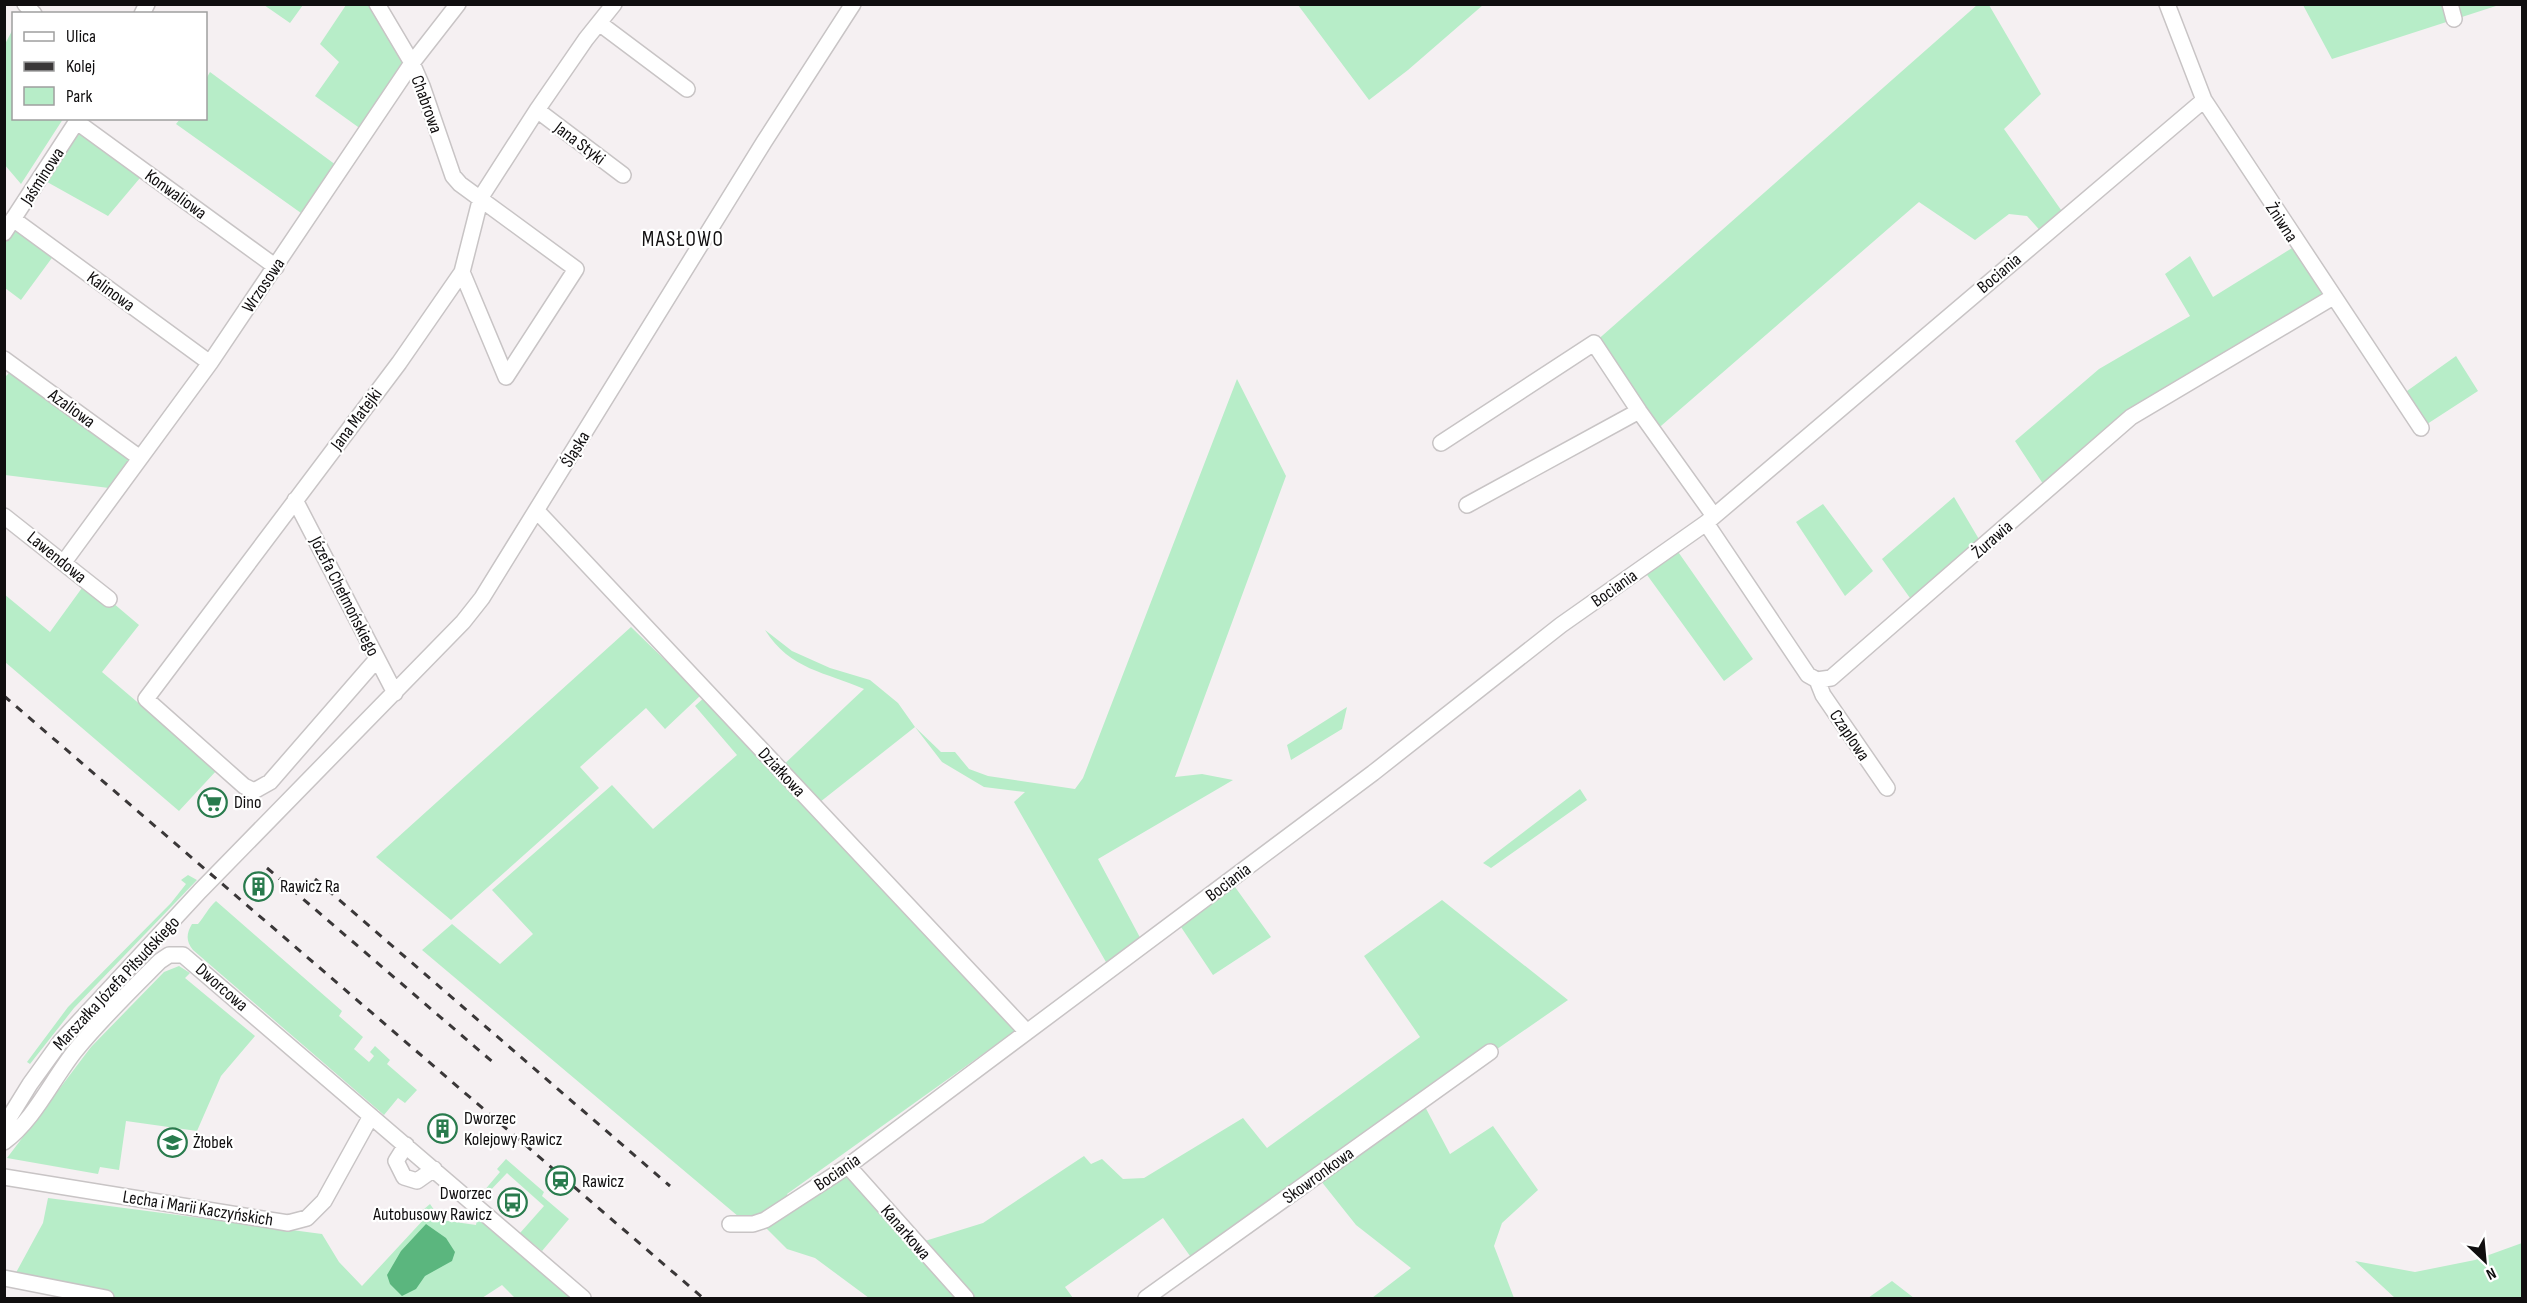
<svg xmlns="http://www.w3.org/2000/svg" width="2527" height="1303" viewBox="0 0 2527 1303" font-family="'Sofia Sans Condensed',sans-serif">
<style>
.green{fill:#b7edc8}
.water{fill:#5bb67e}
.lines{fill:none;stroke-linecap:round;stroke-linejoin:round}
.minor-casing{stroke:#c8c4c5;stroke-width:18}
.minor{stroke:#fff;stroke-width:15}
.rail{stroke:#3a3738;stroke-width:3;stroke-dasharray:8 8;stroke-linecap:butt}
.labels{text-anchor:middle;stroke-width:4.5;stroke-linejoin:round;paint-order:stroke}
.street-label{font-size:18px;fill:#100e0f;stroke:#fff}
.poi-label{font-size:18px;fill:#100e0f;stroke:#fff;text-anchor:start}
.quarter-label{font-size:21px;letter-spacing:1.5px;fill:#100e0f;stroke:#fff}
</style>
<rect width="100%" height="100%" fill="#f5f0f2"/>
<!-- green -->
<path class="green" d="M 264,5 L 303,5 L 290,23 Z
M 346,5 L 377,5 L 412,63 L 365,132 L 315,96 L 339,62 L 320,44 Z
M 1298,5 L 1483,5 L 1408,70 L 1369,100 Z
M 1977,5 L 1989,5 L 2041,94 L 2004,129 L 2066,217 L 2044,235 L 2027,216 L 2009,214 L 1975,240 L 1919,202 L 1654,432 L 1594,343 Z
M 2303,5 L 2499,5 L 2332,59 Z
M 13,29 L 14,118 L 63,119 L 21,184 L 4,164 L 5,44 Z
M 210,72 L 340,168 L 308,218 L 176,124 L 180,119 L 206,118 L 206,79 Z
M 77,122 L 145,172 L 108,216 L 40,178 Z
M 13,219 L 57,251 L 21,300 L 5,288 L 4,233 Z
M 2297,245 L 2333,297 L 2131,417 L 2047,490 L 2015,441 L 2099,369 L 2190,316 L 2165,274 L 2190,256 L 2213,297 Z
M 2456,356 L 2478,391 L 2421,428 L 2400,396 Z
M 15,367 L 140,458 L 117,489 L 5,475 L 5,377 Z
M 1237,379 L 1286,476 L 1175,777 L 1202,774 L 1233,780 L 1098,859 L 1144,945 L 1110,969 L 1014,802 L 1025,792 L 984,787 L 942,762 L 915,727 L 815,806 L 1027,1032 L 1019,1038 L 1011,1034 L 787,1194 L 792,1202 L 848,1166 L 912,1245 L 983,1223 L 1084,1156 L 1091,1164 L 1102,1159 L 1123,1179 L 1144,1178 L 1243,1118 L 1267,1148 L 1420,1037 L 1364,956 L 1442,900 L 1568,1000 L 1422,1101 L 1450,1154 L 1493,1126 L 1538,1190 L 1502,1223 L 1494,1246 L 1514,1298 L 1372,1298 L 1411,1268 L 1356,1225 L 1317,1176 L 1195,1263 L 1163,1218 L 1065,1287 L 1073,1298 L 869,1298 L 815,1258 L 787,1249 L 766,1228 L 765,1220 L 745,1222 L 422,950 L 452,924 L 500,964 L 533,934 L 492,890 L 612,785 L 653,829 L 737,755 L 695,706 L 708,694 L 779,769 L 864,689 C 826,672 790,670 765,630 L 792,651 L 830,668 L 870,680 L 898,703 L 915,727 L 941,752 L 955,752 L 969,769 L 988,776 L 1075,789 L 1083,778 Z
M 1954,497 L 1983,546 L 1915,605 L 1882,559 Z
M 1823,504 L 1873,571 L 1845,596 L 1796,522 Z
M 1674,546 L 1753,659 L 1724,681 L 1642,568 Z
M 87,581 L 139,625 L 102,672 L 217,770 L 179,811 L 5,662 L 4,594 L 50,632 Z
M 631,627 L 701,695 L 665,729 L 646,708 L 580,767 L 599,788 L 451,920 L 376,857 Z
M 1347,707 L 1342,729 L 1291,760 L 1287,745 Z
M 1580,789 L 1587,800 L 1491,868 L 1483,863 Z
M 188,875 L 197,880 L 74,1008 L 30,1064 L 27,1062 L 68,1007 L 171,903 L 186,884 L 181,880 Z
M 1230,880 L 1271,937 L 1213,975 L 1177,921 Z
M 216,901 L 342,1011 L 339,1016 L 363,1037 L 354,1049 L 369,1062 L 374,1056 L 370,1052 L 375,1046 L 390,1060 L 387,1064 L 417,1090 L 405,1103 L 398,1098 L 384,1115 L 193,950 C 186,941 186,934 192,924 L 198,924 C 205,916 208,908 216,901 Z
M 179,966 L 190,973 L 185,978 L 255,1036 L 221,1076 L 197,1131 L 126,1121 L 119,1170 L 100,1167 L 98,1174 L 7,1158 L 91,1047 L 164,972 Z
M 506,1159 L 544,1192 L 542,1196 L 569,1219 L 542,1251 L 520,1233 L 544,1206 L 507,1173 L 486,1195 L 483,1192 L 500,1172 L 497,1169 Z
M 48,1198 L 322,1234 L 339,1262 L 362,1286 L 425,1218 L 423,1210 L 430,1204 L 441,1220 L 476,1225 L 478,1214 L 571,1298 L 515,1298 L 502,1285 L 482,1298 L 106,1298 L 12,1280 L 43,1223 Z
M 2522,1243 L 2522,1298 L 2395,1298 L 2355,1261 L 2415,1272 L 2475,1260 Z
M 1892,1281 L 1914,1298 L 1868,1298 Z"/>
<!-- water -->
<path class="water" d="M 426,1224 L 446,1238 L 455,1252 L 452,1261 L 425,1276 L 416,1289 L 402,1296 L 390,1284 L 387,1275 L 401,1251 Z"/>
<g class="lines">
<defs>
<path id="minor" d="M 25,4 L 34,14
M 377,4 L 412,63 L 422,86 L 453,176 L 460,184 L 576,269 L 506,377 L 462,272
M 2167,4 L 2204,100 L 2421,428
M 2450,4 L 2454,19
M 142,14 L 147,4
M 599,23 L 687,89
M 537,110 L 623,175
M 77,122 L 276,267
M 13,219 L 210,363
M 4,233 L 79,118
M 4,359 L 140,458
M 1441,443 L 1594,343 L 1639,411
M 295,500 L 395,693
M 1467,505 L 1639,411 L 1714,516
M 537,511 L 1027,1032
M 4,516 L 109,599
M 1706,523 L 1808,675 L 1817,680 L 1831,678 L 2131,417 L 2333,297
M 64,562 L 210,363 L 412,63 L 458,4
M 377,659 L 270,782 L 254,791 L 244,786 L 146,699 L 399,363 L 462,272 L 481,197 L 537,110 L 586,39 L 614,4
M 1817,680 L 1823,695 L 1887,788
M 4,1126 L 30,1084 L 61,1041 L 200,891 L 463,622 L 482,598 L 764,142 L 853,4
M 4,1142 C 34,1120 52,1080 75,1051 C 101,1019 131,990 160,961 L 169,955 L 183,955 L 583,1298
M 406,1145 L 396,1161 L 404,1177 L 417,1181 L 434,1169
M 848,1166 L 966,1298
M 4,1177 L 288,1223 L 307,1218 L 324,1201 L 371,1116
M 730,1224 L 753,1224 L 765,1220 L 848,1166 L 1373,773 L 1561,625 L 1706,523 L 2204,100
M 4,1278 L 106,1298
M 1146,1298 L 1490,1052"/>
</defs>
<!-- minor casing -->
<use href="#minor" class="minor-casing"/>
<!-- minor -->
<use href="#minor" class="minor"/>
<!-- rail -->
<path class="rail" d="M 4,696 L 703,1298
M 267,868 L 495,1064
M 315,879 L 670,1186"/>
</g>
<!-- icons -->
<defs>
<symbol id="supermarket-ring" viewBox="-11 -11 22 22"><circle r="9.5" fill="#fff" stroke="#297b4d" stroke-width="1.5"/><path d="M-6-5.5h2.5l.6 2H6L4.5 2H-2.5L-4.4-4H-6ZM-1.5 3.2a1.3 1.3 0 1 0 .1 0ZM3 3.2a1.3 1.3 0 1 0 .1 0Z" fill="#297b4d"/></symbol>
<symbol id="building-ring" viewBox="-11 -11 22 22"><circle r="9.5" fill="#fff" stroke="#297b4d" stroke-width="1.5"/><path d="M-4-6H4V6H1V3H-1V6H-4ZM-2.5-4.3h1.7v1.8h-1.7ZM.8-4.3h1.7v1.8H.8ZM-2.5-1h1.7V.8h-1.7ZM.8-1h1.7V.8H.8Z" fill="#297b4d"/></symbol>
<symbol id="school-ring" viewBox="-11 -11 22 22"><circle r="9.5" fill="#fff" stroke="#297b4d" stroke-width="1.5"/><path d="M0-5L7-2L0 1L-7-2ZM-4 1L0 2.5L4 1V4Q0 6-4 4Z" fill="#297b4d"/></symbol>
<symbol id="station-ring" viewBox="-11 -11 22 22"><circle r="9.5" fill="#fff" stroke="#297b4d" stroke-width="1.5"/><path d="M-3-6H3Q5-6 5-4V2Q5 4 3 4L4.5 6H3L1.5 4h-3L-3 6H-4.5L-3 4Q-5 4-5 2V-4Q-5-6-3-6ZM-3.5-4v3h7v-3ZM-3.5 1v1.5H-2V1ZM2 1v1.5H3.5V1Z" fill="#297b4d"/></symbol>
<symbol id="bus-ring" viewBox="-11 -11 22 22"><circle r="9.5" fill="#fff" stroke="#297b4d" stroke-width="1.5"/><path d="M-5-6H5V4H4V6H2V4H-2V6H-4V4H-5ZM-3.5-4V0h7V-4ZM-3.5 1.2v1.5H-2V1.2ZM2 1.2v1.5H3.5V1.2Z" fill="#297b4d"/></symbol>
</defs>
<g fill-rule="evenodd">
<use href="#supermarket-ring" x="196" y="786" width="33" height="33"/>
<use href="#building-ring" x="242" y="870" width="33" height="33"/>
<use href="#building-ring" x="426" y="1112" width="33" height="33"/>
<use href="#school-ring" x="156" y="1126" width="33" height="33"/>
<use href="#station-ring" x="544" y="1164" width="33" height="33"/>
<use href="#bus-ring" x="496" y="1186" width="33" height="33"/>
</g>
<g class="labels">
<!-- street labels -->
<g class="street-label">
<text transform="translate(427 104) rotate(70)" y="6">Chabrowa</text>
<text transform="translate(580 143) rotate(37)" y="6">Jana Styki</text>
<text transform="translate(42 176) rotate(-57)" y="6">Jaśminowa</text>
<text transform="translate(176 194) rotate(36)" y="6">Konwaliowa</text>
<text transform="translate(2282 222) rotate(57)" y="6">Żniwna</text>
<text transform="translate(1999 273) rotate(-40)" y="6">Bociania</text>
<text transform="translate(263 285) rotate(-56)" y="6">Wrzosowa</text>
<text transform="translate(111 291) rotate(36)" y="6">Kalinowa</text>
<text transform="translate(72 408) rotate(36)" y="6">Azaliowa</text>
<text transform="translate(356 419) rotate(-53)" y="6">Jana Matejki</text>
<text transform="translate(575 449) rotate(-58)" y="6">Śląska</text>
<text transform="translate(1992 539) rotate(-41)" y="6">Żurawia</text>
<text transform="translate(57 557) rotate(39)" y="6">Lawendowa</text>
<text transform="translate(1614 588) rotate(-35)" y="6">Bociania</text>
<text transform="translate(345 596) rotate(63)" y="6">Józefa Chełmońskiego</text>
<text transform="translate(1850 735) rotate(56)" y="6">Czaplowa</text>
<text transform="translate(782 772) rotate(47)" y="6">Działkowa</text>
<text transform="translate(1228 882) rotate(-37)" y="6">Bociania</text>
<text transform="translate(116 983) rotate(-47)" y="6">Marszałka Józefa Piłsudskiego</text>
<text transform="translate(222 987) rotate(41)" y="6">Dworcowa</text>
<text transform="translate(837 1172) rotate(-34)" y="6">Bociania</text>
<text transform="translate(1318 1175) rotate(-36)" y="6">Skowronkowa</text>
<text transform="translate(198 1208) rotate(9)" y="6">Lecha i Marii Kaczyńskich</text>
<text transform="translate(906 1232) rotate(49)" y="6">Kanarkowa</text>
</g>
<!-- poi labels -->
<g class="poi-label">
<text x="234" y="808">Dino</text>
<text x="280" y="892">Rawicz Ra</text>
<text x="464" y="1124">Dworzec<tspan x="464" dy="21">Kolejowy Rawicz</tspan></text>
<text x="193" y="1148">Żłobek</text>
<text x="582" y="1187">Rawicz</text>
<text x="492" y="1199" text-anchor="end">Dworzec<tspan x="492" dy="21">Autobusowy Rawicz</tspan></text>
</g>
<!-- quarter labels -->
<g class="quarter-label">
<text x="683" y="246">MASŁOWO</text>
</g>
</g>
<!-- border -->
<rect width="2527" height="1303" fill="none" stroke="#100e0f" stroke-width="12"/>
<!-- legend -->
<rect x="12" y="12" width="195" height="108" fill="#ffffff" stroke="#9f9f9f" stroke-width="1.5"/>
<rect x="24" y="32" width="30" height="9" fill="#ffffff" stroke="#9f9f9f" stroke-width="1.5"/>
<text x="66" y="42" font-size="18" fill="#100e0f">Ulica</text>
<rect x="24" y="62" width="30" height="9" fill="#3a3738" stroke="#9f9f9f" stroke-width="1.5"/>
<text x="66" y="72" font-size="18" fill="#100e0f">Kolej</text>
<rect x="24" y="87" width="30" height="18" fill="#b7edc8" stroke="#9f9f9f" stroke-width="1.5"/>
<text x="66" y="102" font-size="18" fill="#100e0f">Park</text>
<!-- north arrow -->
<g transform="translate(2485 1261) rotate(154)" stroke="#ffffff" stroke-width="4.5" paint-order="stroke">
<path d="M0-4.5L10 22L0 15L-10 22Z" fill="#100e0f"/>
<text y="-9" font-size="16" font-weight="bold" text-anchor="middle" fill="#100e0f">N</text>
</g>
</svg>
